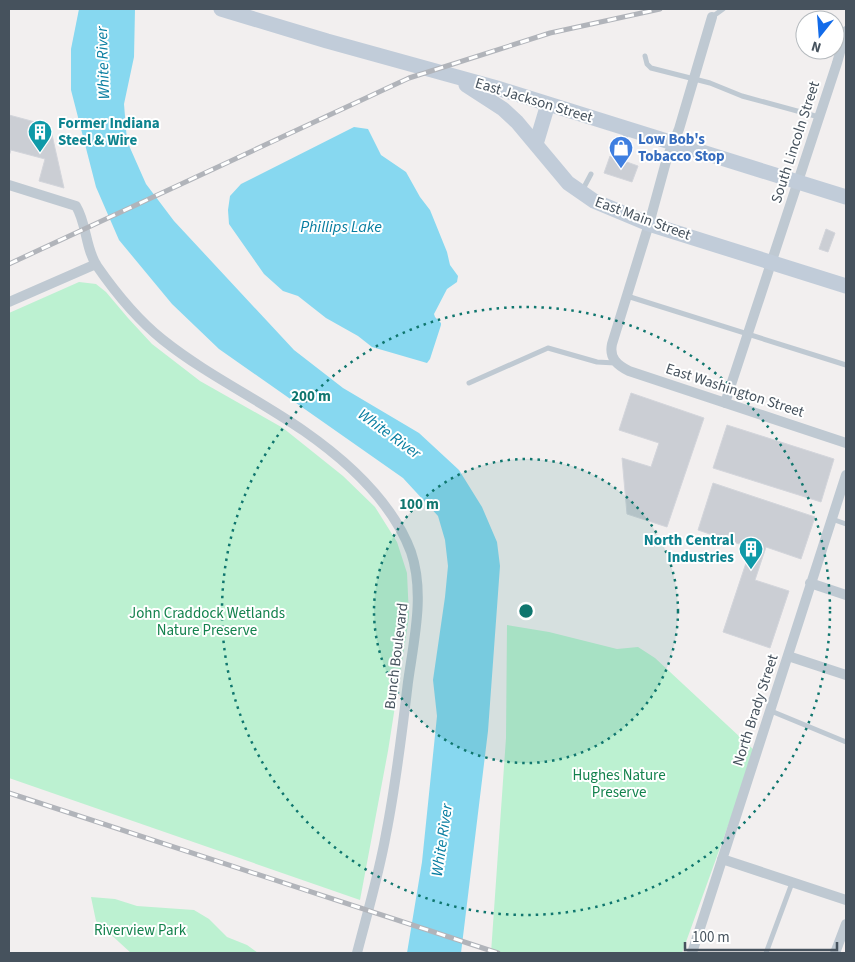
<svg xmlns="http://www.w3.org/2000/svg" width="855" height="962" viewBox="0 0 855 962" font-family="'Source Sans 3',sans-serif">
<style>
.green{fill:#bcf1d1}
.water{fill:#87d8f0}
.building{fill:#cbced4;stroke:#d3d5db}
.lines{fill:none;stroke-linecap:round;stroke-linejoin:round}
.service{stroke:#bfc9d2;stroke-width:5}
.minor{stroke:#bfc9d2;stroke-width:10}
.secondary{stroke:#c1ccd9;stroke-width:15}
.rail-casing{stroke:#b1b4ba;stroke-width:5}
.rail{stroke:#fff;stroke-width:3;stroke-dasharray:9;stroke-linecap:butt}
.ring{fill:none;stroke:#0f766e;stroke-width:2.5;stroke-dasharray:2.5 5}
.labels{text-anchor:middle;stroke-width:4;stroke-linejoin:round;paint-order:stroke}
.street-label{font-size:15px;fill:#46525d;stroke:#fff}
.culture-label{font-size:15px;font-weight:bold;fill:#0d838f;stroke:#fff;text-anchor:start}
.shop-label{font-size:15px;font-weight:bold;fill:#366cbe;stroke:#fff;text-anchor:start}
.park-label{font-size:15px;fill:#13824d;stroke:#fff}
.water-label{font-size:16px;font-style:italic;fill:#077da0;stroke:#fff}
.centre{fill:#0f766e;stroke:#fff;stroke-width:2.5}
.ring-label{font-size:15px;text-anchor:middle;font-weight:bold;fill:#0f766e;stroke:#fff;stroke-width:4;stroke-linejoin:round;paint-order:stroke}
</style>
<rect width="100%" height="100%" fill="#f2efef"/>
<!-- green -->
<path class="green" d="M 79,282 L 96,284 L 106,292 L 128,318 L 152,344 L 200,381 L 283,428 L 343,476 L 375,507 L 397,542 L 407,573 L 409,617 L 388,751 L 360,900 L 9,778 L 9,313 Z
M 507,625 L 549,632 L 617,649 L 638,647 L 655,658 L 755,751 L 682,953 L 491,953 L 506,738 Z
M 91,897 L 115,899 L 137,906 L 194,910 L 209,919 L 227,937 L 247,945 L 258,953 L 131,953 L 96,921 Z"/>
<!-- water -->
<path class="water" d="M 79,9 L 135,9 L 134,57 L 124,104 L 127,141 L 146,184 L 174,221 L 294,350 L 343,388 L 419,433 L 459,470 L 482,507 L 497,542 L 500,566 L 488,731 L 461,953 L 407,953 L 422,862 L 437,716 L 433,680 L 445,597 L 448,566 L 445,540 L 438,516 L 403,478 L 219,349 L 172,304 L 119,240 L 96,187 L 71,90 L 71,49 Z
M 354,127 L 368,129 L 381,155 L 406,172 L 420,197 L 430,210 L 447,252 L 450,265 L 458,276 L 457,282 L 447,289 L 434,314 L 435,317 L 441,323 L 441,325 L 430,359 L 427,363 L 372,347 L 358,336 L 326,318 L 298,296 L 283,291 L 264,274 L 229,224 L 228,210 L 230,196 L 241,184 Z"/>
<!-- building -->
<path class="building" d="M 9,115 L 50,126 L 64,188 L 39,181 L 45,159 L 11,150 L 9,156 Z
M 610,156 L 638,166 L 632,182 L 604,173 Z
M 826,229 L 835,233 L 828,252 L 819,249 Z
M 631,393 L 704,418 L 667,527 L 627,514 L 622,458 L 651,467 L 659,443 L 619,430 Z
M 727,425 L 834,459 L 821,502 L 713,468 Z
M 713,483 L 815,517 L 801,559 L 766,547 L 755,580 L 789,591 L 770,648 L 723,632 L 751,548 L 698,530 Z"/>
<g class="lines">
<!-- service -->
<path class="service" d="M 712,17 L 723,9
M 645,56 L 647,64 L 651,68 L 710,83 L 742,96 L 819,117
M 621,151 L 627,130
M 582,191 L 591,174
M 627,296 L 846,365
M 469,383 L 548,348 L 597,362 L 615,363
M 832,519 L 846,524
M 771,711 L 846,742
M 766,953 L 792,883"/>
<!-- minor -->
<path class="minor" d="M 712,17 L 679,129 L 667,158 L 649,224 L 612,344 C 609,358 617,365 629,371 L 846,443
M 9,185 L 76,206 C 87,224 85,248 97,266 C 115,292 138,320 163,340 C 207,375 258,399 304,431 C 347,461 392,501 411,552 C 425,593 414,639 408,682 C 402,733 396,784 386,834 C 379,874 367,914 357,953
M 9,302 L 96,264
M 725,403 L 837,63 L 846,31
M 810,583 L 846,595
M 788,656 L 846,675
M 722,859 L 846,900
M 692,953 L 846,475
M 835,953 L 846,924"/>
<!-- secondary -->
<path class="secondary" d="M 221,9 L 327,41 L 497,88 L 846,197
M 466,85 L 503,109 L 517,122 L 568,183 L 594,201 L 649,224 L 846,286
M 536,144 L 548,104"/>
<defs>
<path id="rail" d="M 9,264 L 409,78 L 550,33 L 660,9
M 9,793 L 498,953"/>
</defs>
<!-- rail casing -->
<use href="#rail" class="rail-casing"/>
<!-- rail -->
<use href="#rail" class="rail"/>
</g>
<!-- distance rings -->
<circle cx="526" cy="611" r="152" fill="#0f766e" fill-opacity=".12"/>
<g class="ring">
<circle cx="526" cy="611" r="152"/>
<circle cx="526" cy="611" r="304"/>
</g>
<!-- icons -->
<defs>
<symbol id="building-pin" viewBox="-11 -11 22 30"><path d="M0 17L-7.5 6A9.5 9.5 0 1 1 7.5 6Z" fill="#0f9aa8" stroke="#fff"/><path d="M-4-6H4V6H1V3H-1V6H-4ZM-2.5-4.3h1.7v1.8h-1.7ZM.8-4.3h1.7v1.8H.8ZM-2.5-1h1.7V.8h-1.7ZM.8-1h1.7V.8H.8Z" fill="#fff"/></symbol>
<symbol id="shop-pin" viewBox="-11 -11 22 30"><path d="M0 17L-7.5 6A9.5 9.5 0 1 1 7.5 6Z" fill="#3f7fe0" stroke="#fff"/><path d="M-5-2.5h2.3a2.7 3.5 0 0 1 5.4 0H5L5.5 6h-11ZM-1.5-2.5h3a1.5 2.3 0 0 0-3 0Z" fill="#fff"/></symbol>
</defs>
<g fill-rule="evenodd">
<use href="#building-pin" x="26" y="118" width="28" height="38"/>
<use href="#shop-pin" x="607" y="134" width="28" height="38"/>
<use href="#building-pin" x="737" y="535" width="28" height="38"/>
</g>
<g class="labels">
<!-- street labels -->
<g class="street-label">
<text transform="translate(534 100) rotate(17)" y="5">East Jackson Street</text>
<text transform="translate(795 142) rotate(-72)" y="5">South Lincoln Street</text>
<text transform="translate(643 218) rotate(20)" y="5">East Main Street</text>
<text transform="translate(735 390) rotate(18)" y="5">East Washington Street</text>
<text transform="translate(396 656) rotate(-83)" y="5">Bunch Boulevard</text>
<text transform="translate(755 710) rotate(-72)" y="5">North Brady Street</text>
</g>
<!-- culture labels -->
<g class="culture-label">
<text x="58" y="128">Former Indiana<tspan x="58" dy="17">Steel &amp; Wire</tspan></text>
<text x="734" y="545" text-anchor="end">North Central<tspan x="734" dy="17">Industries</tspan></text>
</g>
<!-- shop labels -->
<g class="shop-label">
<text x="638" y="144">Low Bob's<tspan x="638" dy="17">Tobacco Stop</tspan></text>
</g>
<!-- park labels -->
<g class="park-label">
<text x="207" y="618">John Craddock Wetlands<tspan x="207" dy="17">Nature Preserve</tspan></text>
<text x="619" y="780">Hughes Nature<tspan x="619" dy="17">Preserve</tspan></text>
<text x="140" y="935">Riverview Park</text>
</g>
<!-- water labels -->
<g class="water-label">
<text transform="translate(102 63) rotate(-92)" y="6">White River</text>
<text x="341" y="232">Phillips Lake</text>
<text transform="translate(390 433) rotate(36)" y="6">White River</text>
<text transform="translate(441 840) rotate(-82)" y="6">White River</text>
</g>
</g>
<circle cx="526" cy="611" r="8" class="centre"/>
<g class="ring-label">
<text x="311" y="401">200 m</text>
<text x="419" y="509">100 m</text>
</g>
<!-- border -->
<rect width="855" height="962" fill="none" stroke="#46525d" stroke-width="20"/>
<!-- north arrow -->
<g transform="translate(820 35) rotate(197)"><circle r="24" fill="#ffffff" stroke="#b5babe"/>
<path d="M0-4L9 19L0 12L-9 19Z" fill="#126be9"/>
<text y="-8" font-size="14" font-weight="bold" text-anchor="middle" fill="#46525d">N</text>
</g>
<!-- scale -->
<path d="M685 942v8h152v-8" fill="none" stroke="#46525d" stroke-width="2.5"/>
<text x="692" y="942" font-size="15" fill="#46525d" stroke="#ffffff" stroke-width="4" paint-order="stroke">100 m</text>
</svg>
